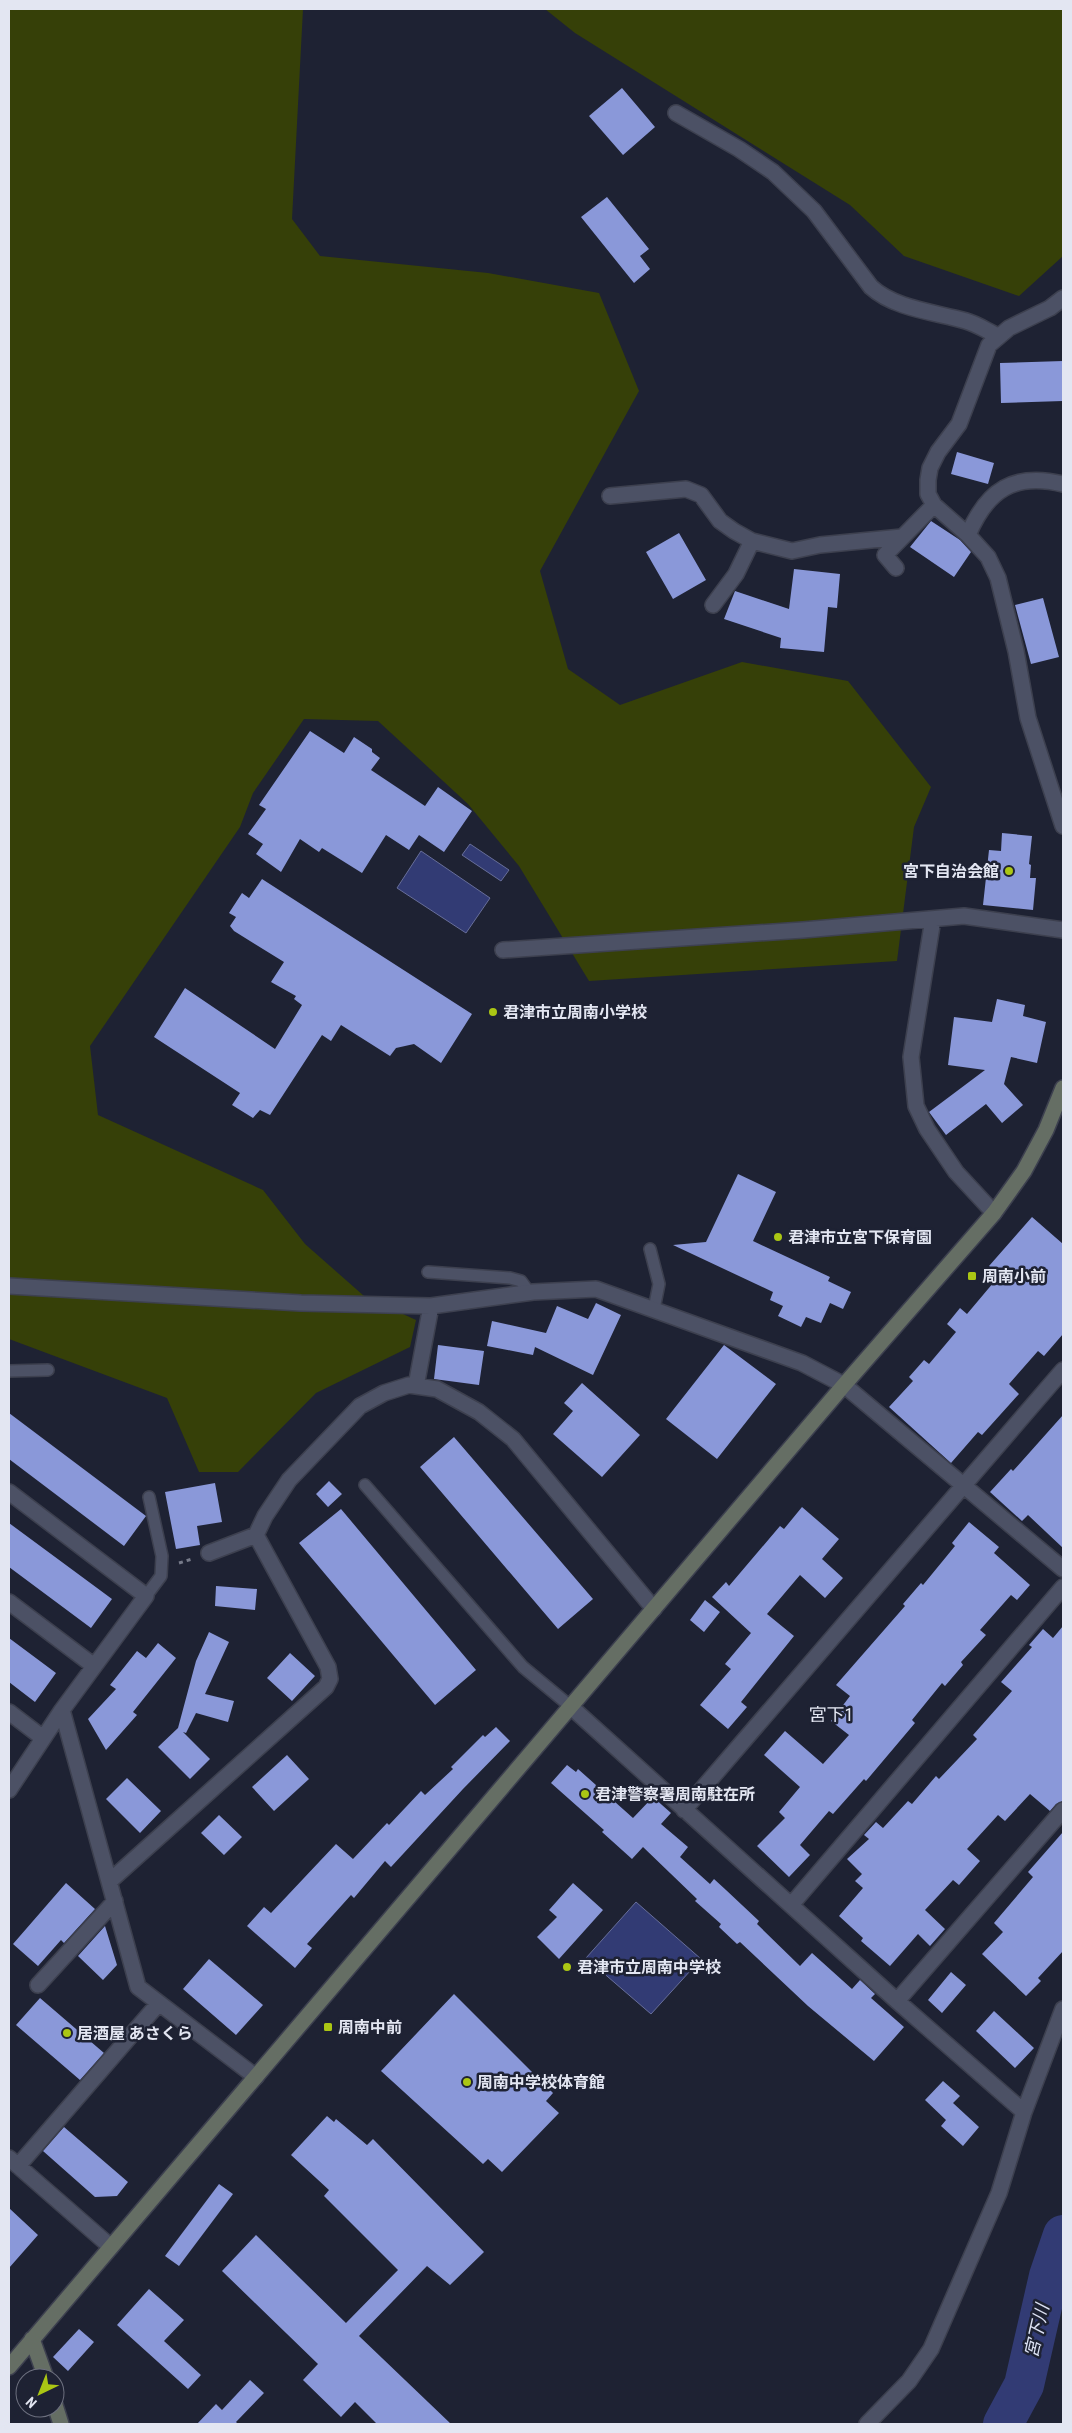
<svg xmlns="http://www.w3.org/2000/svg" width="1072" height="2433" viewBox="0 0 1072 2433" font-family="'Roboto Condensed','Noto Sans JP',sans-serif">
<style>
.green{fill:#364008}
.water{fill:#323b74;stroke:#676e9a}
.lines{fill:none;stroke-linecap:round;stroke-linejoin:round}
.river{stroke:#323b74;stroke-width:40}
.building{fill:#8a98d9}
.lane-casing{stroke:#3d404f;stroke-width:14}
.street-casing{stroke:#3d404f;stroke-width:18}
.secondary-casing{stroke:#3d404f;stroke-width:18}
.path{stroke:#777b8a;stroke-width:3;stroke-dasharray:4 4;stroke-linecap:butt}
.lane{stroke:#4c5165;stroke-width:11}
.street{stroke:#4c5165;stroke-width:15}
.secondary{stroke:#656e64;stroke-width:15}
.poi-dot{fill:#abc614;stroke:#1e2233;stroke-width:2}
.labels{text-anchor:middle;stroke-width:5;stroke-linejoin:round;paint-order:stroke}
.poi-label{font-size:16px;font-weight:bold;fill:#e3e6f2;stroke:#1e2233;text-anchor:start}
.neighbourhood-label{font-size:18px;fill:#e3e6f2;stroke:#1e2233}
.water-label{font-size:18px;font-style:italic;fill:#dde2f4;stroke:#1e2233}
</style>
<rect width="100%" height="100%" fill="#1e2233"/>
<!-- green -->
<path class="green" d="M 9,9 L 303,9 L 292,219 L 320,256 L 488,273 L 599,293 L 639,391 L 540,571 L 568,669 L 620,705 L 742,662 L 848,681 L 931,787 L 914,827 L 897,961 L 589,981 L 519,866 L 468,804 L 378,721 L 304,719 L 253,793 L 240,827 L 90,1046 L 98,1115 L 263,1190 L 305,1244 L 364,1296 L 416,1320 L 410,1347 L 316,1393 L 238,1472 L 199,1472 L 167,1398 L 9,1339 Z
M 545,9 L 1063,9 L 1063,256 L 1019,296 L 904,256 L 850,205 L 575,33 Z"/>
<!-- water -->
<path class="water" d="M 470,844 L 509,870 L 501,881 L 462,855 Z
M 421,851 L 490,898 L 466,933 L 397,888 Z
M 636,1902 L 701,1959 L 651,2014 L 586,1958 Z"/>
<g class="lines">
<!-- river -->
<path class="river" d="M 1003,2424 L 1024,2385 L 1049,2276 L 1063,2235"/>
</g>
<!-- building -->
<path class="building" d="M 622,88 L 655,127 L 623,155 L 589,116 Z
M 607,197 L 649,249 L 640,256 L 650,269 L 634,283 L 581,217 Z
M 1063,361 L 1063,401 L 1001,403 L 1000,363 Z
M 957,452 L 994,463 L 988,484 L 951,474 Z
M 931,521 L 960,540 L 971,552 L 954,577 L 910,547 Z
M 679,533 L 706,580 L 673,599 L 646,552 Z
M 794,569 L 840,574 L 837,608 L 828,607 L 824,652 L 780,648 L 781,638 L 724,619 L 735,591 L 789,609 Z
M 1043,598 L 1059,657 L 1031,664 L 1015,605 Z
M 310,731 L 344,753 L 354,737 L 372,749 L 372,752 L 380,758 L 371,770 L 425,806 L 438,787 L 472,811 L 444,852 L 419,835 L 409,850 L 386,835 L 362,873 L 322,848 L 319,852 L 300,839 L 281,872 L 256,854 L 263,844 L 248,834 L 266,809 L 259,805 Z
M 1002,833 L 1032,836 L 1029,864 L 1031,865 L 1030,878 L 1036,878 L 1033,910 L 983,905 L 989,850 L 1001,851 Z
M 262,879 L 472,1014 L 441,1063 L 414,1044 L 396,1048 L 390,1056 L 341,1025 L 331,1041 L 322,1035 L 270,1115 L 260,1110 L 253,1118 L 232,1105 L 240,1093 L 154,1037 L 185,988 L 275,1049 L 302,1005 L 294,999 L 296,996 L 271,982 L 284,962 L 234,931 L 230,926 L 236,917 L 229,913 L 242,893 L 249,898 Z
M 997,999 L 1025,1005 L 1023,1016 L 1046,1022 L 1037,1063 L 1011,1057 L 1004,1084 L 1023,1105 L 1002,1123 L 986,1104 L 946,1135 L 929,1112 L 985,1070 L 948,1065 L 954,1017 L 992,1022 Z
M 738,1174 L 776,1192 L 753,1241 L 830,1277 L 828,1281 L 851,1292 L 843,1309 L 830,1303 L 821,1323 L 806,1317 L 801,1327 L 778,1316 L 783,1306 L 770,1300 L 773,1292 L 673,1245 L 706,1242 Z
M 1032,1217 L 1063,1244 L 1063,1334 L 1044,1356 L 1038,1351 L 1009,1384 L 1019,1394 L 982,1435 L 978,1432 L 951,1463 L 889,1407 L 913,1381 L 909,1377 L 924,1360 L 929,1364 L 956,1332 L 947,1324 L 960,1308 L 967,1314 L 999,1276 L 989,1266 Z
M 596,1303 L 621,1315 L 593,1375 L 535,1347 L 533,1355 L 487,1346 L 492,1321 L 546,1333 L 557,1306 L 588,1319 Z
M 438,1345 L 484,1351 L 479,1385 L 434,1379 Z
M 724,1345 L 776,1384 L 717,1459 L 666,1419 Z
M 582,1383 L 640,1435 L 602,1477 L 553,1434 L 573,1411 L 564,1403 Z
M 9,1413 L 146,1516 L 124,1546 L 9,1459 Z
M 1063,1415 L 1063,1548 L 1028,1515 L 1022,1521 L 990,1492 L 1011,1469 L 1013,1471 Z
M 454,1437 L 593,1599 L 558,1629 L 420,1467 Z
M 329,1481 L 342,1494 L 328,1507 L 316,1494 Z
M 215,1483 L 222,1522 L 197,1526 L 200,1545 L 176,1549 L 165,1492 Z
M 802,1507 L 839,1539 L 822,1559 L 843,1578 L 825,1598 L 800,1575 L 767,1614 L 794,1636 L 741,1702 L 747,1707 L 728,1729 L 700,1705 L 731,1669 L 725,1664 L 751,1633 L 712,1597 L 726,1582 L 729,1586 L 780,1526 L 784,1529 Z
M 341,1509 L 476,1670 L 435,1705 L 299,1543 Z
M 969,1522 L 999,1547 L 994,1553 L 1030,1585 L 1017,1600 L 1011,1595 L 980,1630 L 986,1635 L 961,1662 L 963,1665 L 945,1686 L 942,1683 L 912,1720 L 915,1723 L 866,1781 L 864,1779 L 833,1814 L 829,1811 L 800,1845 L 810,1855 L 789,1877 L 757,1846 L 785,1818 L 779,1812 L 800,1787 L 764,1755 L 785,1731 L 823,1764 L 849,1735 L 831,1721 L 850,1696 L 836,1685 L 905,1606 L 903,1604 L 921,1583 L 923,1585 L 955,1546 L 952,1543 Z
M 9,1523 L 112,1599 L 91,1628 L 9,1567 Z
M 216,1586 L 257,1589 L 255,1610 L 215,1606 Z
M 705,1600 L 720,1612 L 704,1632 L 690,1620 Z
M 1063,1626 L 1063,1801 L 1056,1804 L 1050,1811 L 1030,1794 L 1005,1821 L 998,1815 L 967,1849 L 980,1861 L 959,1885 L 953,1880 L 925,1910 L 945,1929 L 930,1946 L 918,1934 L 890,1966 L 861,1941 L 863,1938 L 839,1916 L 863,1888 L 855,1881 L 862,1874 L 847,1859 L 869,1839 L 864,1835 L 876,1822 L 883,1828 L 908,1801 L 912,1804 L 936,1776 L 939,1779 L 977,1739 L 973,1735 L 1012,1691 L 1001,1682 L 1032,1647 L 1029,1645 L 1043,1629 L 1053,1638 Z
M 209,1632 L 229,1642 L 205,1694 L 234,1701 L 228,1722 L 196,1713 L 186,1733 L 183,1732 L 210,1759 L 190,1779 L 158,1747 L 178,1728 L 196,1661 Z
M 9,1638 L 56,1673 L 35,1702 L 9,1682 Z
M 158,1643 L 176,1658 L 133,1712 L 137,1715 L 106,1750 L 88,1719 L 116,1689 L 110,1685 L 137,1651 L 146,1658 Z
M 290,1653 L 315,1676 L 292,1701 L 267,1678 Z
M 496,1727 L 510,1741 L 463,1789 L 391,1867 L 385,1861 L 354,1898 L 351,1895 L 307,1944 L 312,1948 L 295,1968 L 247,1926 L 264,1907 L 271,1913 L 336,1844 L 353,1859 L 387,1823 L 389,1825 L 421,1791 L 425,1795 L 453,1769 L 451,1767 L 483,1735 L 485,1737 Z
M 287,1755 L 309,1779 L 274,1811 L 252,1787 Z
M 567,1765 L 576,1772 L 578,1769 L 633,1818 L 653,1797 L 671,1813 L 661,1824 L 688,1847 L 680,1857 L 710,1884 L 714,1879 L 726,1890 L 759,1921 L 757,1924 L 800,1966 L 812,1953 L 852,1989 L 860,1980 L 875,1994 L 871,1998 L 904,2027 L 874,2061 L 808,2006 L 740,1942 L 737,1944 L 719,1927 L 721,1924 L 695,1901 L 697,1899 L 643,1847 L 632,1859 L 602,1832 L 604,1830 L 551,1783 Z
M 127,1778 L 161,1811 L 140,1833 L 106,1799 Z
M 219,1815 L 242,1837 L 224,1855 L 201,1833 Z
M 1063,1832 L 1063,1951 L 1038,1978 L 1041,1981 L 1026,1996 L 982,1954 L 1003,1932 L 994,1923 L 1033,1877 L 1028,1872 Z
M 66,1883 L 95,1909 L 64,1943 L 61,1940 L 38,1966 L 13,1944 Z
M 573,1883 L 603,1910 L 559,1959 L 537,1937 L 557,1917 L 549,1910 Z
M 105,1926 L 117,1965 L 103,1980 L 78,1956 Z
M 209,1959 L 263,2005 L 236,2035 L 183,1989 Z
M 951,1972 L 966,1985 L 942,2013 L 928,2000 Z
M 454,1994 L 553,2093 L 546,2101 L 559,2113 L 502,2172 L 488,2159 L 483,2164 L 381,2071 Z
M 40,1998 L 104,2053 L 80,2080 L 16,2025 Z
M 994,2011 L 1034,2048 L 1015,2068 L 976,2031 Z
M 943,2081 L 960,2096 L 953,2103 L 979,2127 L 963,2146 L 941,2126 L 946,2120 L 925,2100 Z
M 327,2116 L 334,2122 L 336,2119 L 367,2145 L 373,2139 L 484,2252 L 450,2285 L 427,2266 L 359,2336 L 451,2424 L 377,2424 L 355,2402 L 341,2417 L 303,2380 L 318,2364 L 222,2271 L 256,2235 L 346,2323 L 398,2270 L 324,2196 L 329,2190 L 291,2155 Z
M 64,2127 L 128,2182 L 117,2196 L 95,2197 L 43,2151 Z
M 219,2184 L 233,2194 L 179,2266 L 165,2256 Z
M 9,2208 L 38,2235 L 9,2268 Z
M 149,2289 L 184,2320 L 164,2341 L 201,2375 L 188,2389 L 117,2325 Z
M 79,2329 L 94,2342 L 68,2371 L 53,2357 Z
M 250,2380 L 264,2393 L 236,2422 L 238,2424 L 197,2424 L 216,2404 L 222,2410 Z"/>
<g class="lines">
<defs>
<path id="lane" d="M 650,1249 L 659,1284 L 654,1309
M 428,1272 L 510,1278 L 521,1281 L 529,1292
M 9,1371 L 48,1370
M 365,1485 L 523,1667 L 570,1706
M 146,1596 L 161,1576 L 162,1556 L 149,1497"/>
<path id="street" d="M 676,113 L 739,149 L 773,172 L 814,211 L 871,287 C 895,309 935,312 966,321 C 977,324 987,331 998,336
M 1063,298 L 1050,308 L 1009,328 L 989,345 L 959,424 L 938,452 L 930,468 L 928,480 L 928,494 L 934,505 L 968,535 L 988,557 L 998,578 L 1016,651 L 1028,718 L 1063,826
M 610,496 L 686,489 L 701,495 L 720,521 L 734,531 L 752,541 L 792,551 L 820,545 L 902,537
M 968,535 C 987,490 1014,472 1063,484
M 896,568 L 885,555 L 934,505
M 713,605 L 736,574 L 752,541
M 933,919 L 911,1057 L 916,1106 L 927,1129 L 956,1172 L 994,1213
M 503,950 L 803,930 L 964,916 L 1063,930
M 9,1286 L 301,1303 L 431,1306 L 533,1292 L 596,1289 L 802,1363 L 844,1385 L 1063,1569
M 416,1386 L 431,1306
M 9,1492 L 146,1596 L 62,1710 L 9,1790
M 209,1553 L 256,1535
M 9,1602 L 94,1666
M 570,1706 L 897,2001 L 1024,2112
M 62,1710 L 138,1987 L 256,2077
M 9,1712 L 43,1738
M 684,1810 L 1063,1370
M 110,1881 L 326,1687 L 330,1679 L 328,1667 L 256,1535 L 265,1516 L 289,1480 L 360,1406 L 384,1393 L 409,1385 L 437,1389 L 479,1412 L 513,1439 L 654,1609
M 792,1904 L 1063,1587
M 38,1985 L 115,1901
M 897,2001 L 1063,1810
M 9,2158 L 111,2247
M 18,2166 L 159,2003
M 867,2424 L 909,2381 L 931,2349 L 999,2193 L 1024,2112 L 1063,2009"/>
<path id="secondary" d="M 32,2339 L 46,2378
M 9,2367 L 844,1385 L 994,1213 L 1024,1171 L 1046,1130 L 1063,1088
M 55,2405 L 61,2424"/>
</defs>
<!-- lane casing -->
<use href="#lane" class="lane-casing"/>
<!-- street casing -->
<use href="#street" class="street-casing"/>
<!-- secondary casing -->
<use href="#secondary" class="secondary-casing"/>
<!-- path -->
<path class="path" d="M 179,1563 L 192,1559"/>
<!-- lane -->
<use href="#lane" class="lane"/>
<!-- street -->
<use href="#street" class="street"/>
<!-- secondary -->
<use href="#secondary" class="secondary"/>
</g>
<!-- markers -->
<g class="poi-dot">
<circle cx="1009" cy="871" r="5"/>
<circle cx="493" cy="1012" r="5"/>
<circle cx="778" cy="1237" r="5"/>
<rect x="967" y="1271" width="10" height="10" rx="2.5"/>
<circle cx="585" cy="1794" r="5"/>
<circle cx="567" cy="1967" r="5"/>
<rect x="323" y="2022" width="10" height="10" rx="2.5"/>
<circle cx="67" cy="2033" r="5"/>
<circle cx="467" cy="2082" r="5"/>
</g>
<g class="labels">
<!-- poi labels -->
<g class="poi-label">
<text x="999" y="877" text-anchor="end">宮下自治会館</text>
<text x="503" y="1018">君津市立周南小学校</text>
<text x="788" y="1243">君津市立宮下保育園</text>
<text x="982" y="1282">周南小前</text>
<text x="595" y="1800">君津警察署周南駐在所</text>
<text x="577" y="1973">君津市立周南中学校</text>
<text x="338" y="2033">周南中前</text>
<text x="77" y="2039">居酒屋 あさくら</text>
<text x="477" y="2088">周南中学校体育館</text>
</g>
<!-- neighbourhood labels -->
<g class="neighbourhood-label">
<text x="831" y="1721">宮下1</text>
</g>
<!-- water labels -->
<g class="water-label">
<text transform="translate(1037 2331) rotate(-77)" y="6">宮下川</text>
</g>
</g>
<!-- border -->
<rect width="1072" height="2433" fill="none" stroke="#e3e6f2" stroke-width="20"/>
<!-- north arrow -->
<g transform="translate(40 2393) rotate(223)"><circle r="24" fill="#1e2233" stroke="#6d707f"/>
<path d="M0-4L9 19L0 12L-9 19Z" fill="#abc614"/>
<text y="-8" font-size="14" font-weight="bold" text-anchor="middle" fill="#e3e6f2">N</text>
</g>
</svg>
